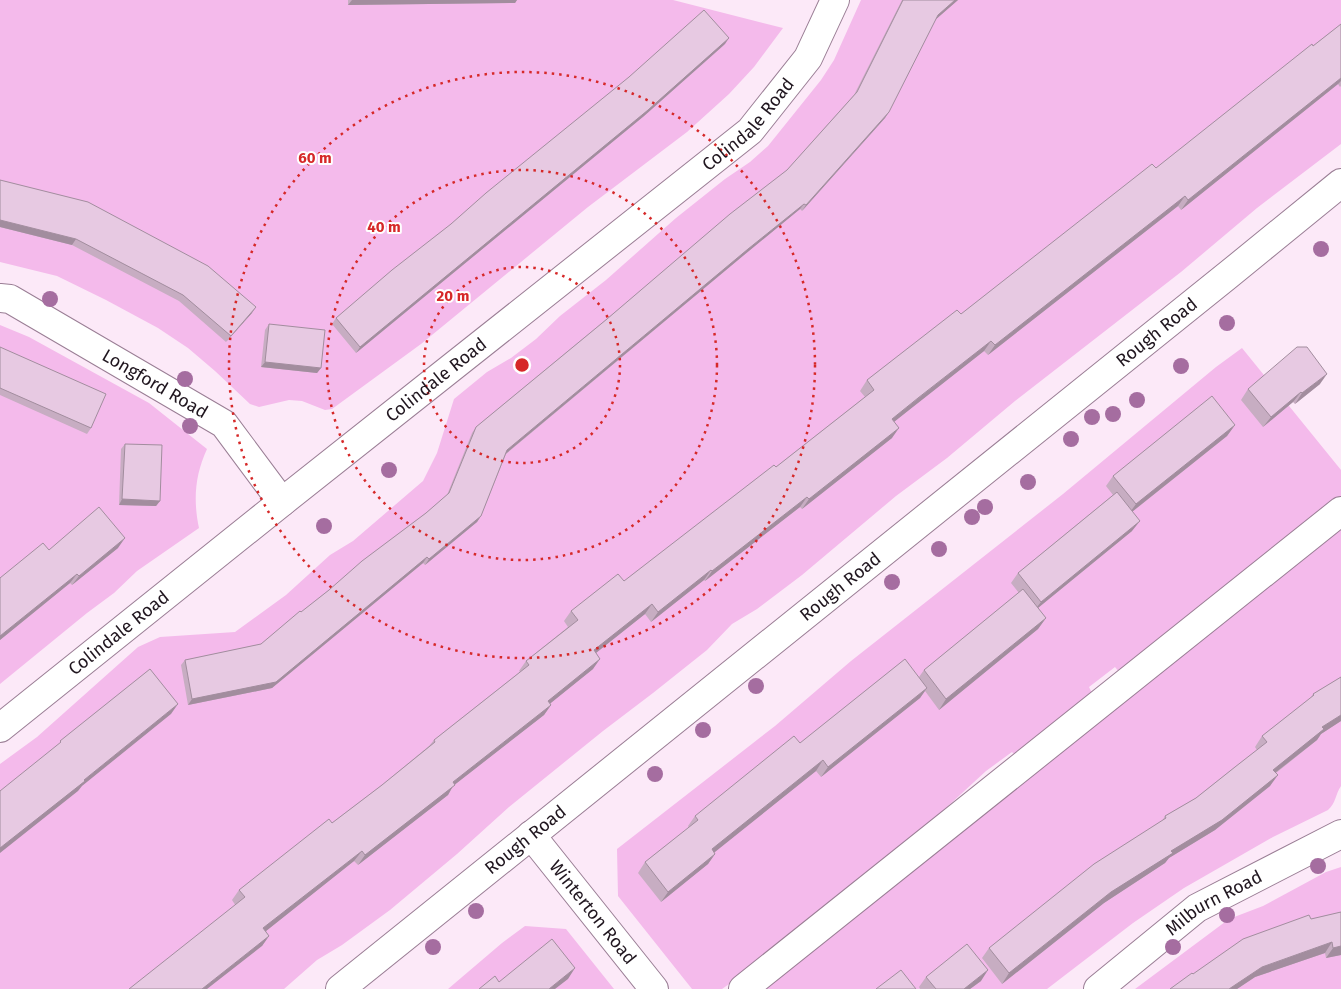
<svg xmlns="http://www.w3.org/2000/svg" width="1341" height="989" viewBox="0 0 1341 989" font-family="'Fira Sans',sans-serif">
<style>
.garden{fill:#f4baeb}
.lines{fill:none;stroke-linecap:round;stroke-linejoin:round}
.minor-casing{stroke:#9a7e95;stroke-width:30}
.minor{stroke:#fff;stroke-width:28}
.tree{fill:#a56da0}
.wall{fill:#c7adc2}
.shaded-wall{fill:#a28d9e}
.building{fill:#e7c9e2;stroke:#a28d9e}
.ring{fill:none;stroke:#d62828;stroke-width:2.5;stroke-dasharray:2.5 5}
.labels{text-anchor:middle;stroke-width:4;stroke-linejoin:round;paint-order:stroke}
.street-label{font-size:18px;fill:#20161f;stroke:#fff}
.centre{fill:#d62828;stroke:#fff;stroke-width:2.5}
.ring-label{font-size:15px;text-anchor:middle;font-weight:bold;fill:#d62828;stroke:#fff;stroke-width:4;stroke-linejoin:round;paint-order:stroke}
</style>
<rect width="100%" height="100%" fill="#fce9f8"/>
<!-- garden -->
<path class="garden" d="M 0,0 L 673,0 L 783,28 L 754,67 L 729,94 L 687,132 L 588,207 L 421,344 L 332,409 L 325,410 L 302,401 L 289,400 L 259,407 L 250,404 L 215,371 L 188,348 L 158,328 L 106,300 L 57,276 L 0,262 Z
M 861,0 L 1341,0 L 1341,144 L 1257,208 L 1181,272 L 1015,401 L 947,458 L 896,496 L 802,575 L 757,609 L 732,624 L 707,650 L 653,693 L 603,731 L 509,807 L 457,854 L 390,910 L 342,945 L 317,960 L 284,989 L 0,989 L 0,764 L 37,737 L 138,647 L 160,637 L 235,632 L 286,595 L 330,555 L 353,541 L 423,481 L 437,453 L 454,399 L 487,372 L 511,358 L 536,339 L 560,316 L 606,280 L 676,218 L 725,179 L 750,162 L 768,146 L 821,80 L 834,60 Z
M 0,325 L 29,337 L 149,403 L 207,449 C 195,475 193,500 199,528 L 137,571 L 114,593 L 87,613 L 0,684 Z
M 1242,348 L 1341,470 L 1341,496 L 1196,609 L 1172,630 L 1119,672 L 1115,667 L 1089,687 L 1092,693 L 1016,756 L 1012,752 L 986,771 L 909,842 L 883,859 L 857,883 L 752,968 L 722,989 L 692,989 L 618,896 L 617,849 L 775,726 L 851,661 L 1063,494 L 1216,367 Z
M 1341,523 L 1341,786 C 1335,795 1336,803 1328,810 L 1273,837 L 1184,888 L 1133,923 L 1047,989 L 760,989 L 879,892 L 903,879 L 933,855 L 965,825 Z
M 1341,867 L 1341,989 L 1135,989 L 1229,919 L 1263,906 L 1326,872 Z
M 525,926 L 566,929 L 614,989 L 448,989 L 502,943 Z"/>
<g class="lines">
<defs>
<g id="minor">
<path id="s1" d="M 0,298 L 10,299 L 224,424 L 282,502"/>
<path id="s2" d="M 0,728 L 282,502 L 750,131 L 808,58 L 835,0"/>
<path id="s3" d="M 531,835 L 654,989"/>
<path id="s4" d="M 340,989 L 1228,275 L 1341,183"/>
<path d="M 743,989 L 1341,511"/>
<path id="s5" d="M 1098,989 L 1197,908 L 1341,834"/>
</g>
</defs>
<!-- minor casing -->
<use href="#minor" class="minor-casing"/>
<!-- minor -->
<use href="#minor" class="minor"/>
</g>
<!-- trees -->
<g class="tree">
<circle cx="1321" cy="249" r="8"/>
<circle cx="50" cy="299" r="8"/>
<circle cx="1227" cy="323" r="8"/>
<circle cx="1181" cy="366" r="8"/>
<circle cx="185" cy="379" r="8"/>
<circle cx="1137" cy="400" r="8"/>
<circle cx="1113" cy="414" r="8"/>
<circle cx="1092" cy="417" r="8"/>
<circle cx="190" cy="426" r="8"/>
<circle cx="1071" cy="439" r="8"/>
<circle cx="389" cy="470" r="8"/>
<circle cx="1028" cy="482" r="8"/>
<circle cx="985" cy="507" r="8"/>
<circle cx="972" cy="517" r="8"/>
<circle cx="324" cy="526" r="8"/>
<circle cx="939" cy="549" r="8"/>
<circle cx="892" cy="582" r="8"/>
<circle cx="756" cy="686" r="8"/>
<circle cx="703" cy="730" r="8"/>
<circle cx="655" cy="774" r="8"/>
<circle cx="1318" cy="866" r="8"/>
<circle cx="476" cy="911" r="8"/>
<circle cx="1227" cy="915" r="8"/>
<circle cx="433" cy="947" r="8"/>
<circle cx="1173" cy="947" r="8"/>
</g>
<!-- wall -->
<path class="wall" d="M 348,0 L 517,0 L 515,3 L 348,5 Z
M 902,0 L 958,0 L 936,19 L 885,118 L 802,211 L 800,209 L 744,255 L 506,454 L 481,516 L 477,522 L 425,565 L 423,563 L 272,688 L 188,705 L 181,665 L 185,660 L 261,644 L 426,513 L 447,495 L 472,433 L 476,427 L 787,170 L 854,95 Z
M 1341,24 L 1341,86 L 1340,87 L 1338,84 L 1181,210 L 1178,206 L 988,355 L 984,351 L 911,408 L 894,422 L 892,438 L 802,509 L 800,507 L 705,581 L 704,580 L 651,622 L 645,614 L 596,653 L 593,669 L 550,703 L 551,705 L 544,715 L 453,786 L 448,795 L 358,865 L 354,861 L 266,931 L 269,936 L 262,946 L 232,900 L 239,890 L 332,823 L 382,785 L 429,746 L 434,740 L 520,672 L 519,671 L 526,661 L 568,627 L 564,621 L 571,611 L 624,581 L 776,467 L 865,397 L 860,391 L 867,380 L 961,314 L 1156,168 Z
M 725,44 L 644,116 L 356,353 L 332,324 L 336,318 Z
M 0,180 L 252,313 L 226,342 L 179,301 L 72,245 L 0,227 Z
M 269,324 L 321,368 L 317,373 L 261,367 L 265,330 Z
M 0,347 L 91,428 L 87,434 L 0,395 Z
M 1320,384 L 1295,404 L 1293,402 L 1263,427 L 1241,400 L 1248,389 Z
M 1235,425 L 1227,436 L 1132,512 L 1132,531 L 1038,608 L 1046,618 L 1038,629 L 939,710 L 925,691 L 920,698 L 821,777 L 816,771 L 714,852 L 715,854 L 708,864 L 661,902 L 638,873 L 645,862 L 689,828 L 688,826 L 695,816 L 800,743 L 919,677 L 924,670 L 1019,593 L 1011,583 L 1018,573 L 1113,495 L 1106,486 L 1113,476 Z
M 125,444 L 160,501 L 156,506 L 119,505 L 121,449 Z
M 118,548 L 72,585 L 70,583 L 0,640 L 0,578 L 49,550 Z
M 1341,677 L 1341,721 L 1321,734 L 1317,740 L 1276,773 L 1270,786 L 1215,830 L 1169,858 L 1165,863 L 1104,903 L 1002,984 L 982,958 L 989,948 L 1162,821 L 1165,816 L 1196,798 L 1235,767 L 1257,750 L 1255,747 L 1262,736 L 1310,699 L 1313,694 Z
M 1341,912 L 1341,955 L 1326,958 L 1325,953 L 1255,977 L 1237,989 L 1170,989 L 1193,974 L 1311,919 Z
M 926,977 L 981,981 L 970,989 L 920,989 L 919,987 Z"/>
<!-- shaded-wall -->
<path class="shaded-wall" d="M 352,0 L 517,0 L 515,3 L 348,5 Z
M 955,0 L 958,0 L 934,21 L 938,15 Z
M 729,38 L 725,44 L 644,116 L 356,353 L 360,347 Z
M 1341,78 L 1341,81 L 1338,84 L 1181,210 L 1188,200 Z
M 889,112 L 885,118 L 802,211 L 806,205 Z
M 1185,196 L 1178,206 L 988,355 L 995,345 Z
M 804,204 L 800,209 L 744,255 L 503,456 L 507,450 L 748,249 Z
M 0,220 L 76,239 L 72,245 L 0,227 Z
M 256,307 L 252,313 L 226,342 L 231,336 Z
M 991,341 L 984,351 L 885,429 L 892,419 Z
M 265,362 L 321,368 L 317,373 L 261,367 Z
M 1327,374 L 1320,384 L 1295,404 L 1302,393 Z
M 1301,392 L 1293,402 L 1263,427 L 1271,417 Z
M 1235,425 L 1227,436 L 1128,515 L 1136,504 Z
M 899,428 L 892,438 L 802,509 L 809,499 Z
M 807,497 L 800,507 L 705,581 L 712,571 Z
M 122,499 L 160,501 L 156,506 L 119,505 Z
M 481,516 L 477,522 L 425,565 L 429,559 Z
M 1140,521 L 1132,531 L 1033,612 L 1041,602 Z
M 125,538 L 118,548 L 72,585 L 79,576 Z
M 427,557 L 423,563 L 272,688 L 188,705 L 192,699 Z
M 711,570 L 704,580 L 651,622 L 658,612 Z
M 77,574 L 70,583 L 0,640 L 0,636 Z
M 652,604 L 645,614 L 587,660 L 594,650 Z
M 1046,618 L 1038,629 L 939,710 L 946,699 Z
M 600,659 L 593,669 L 541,711 L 548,701 Z
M 927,688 L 920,698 L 821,777 L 828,767 Z
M 178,704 L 171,714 L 82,786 L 78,791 L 0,853 L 0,848 L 84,780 Z
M 551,705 L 544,715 L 453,786 L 448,795 L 358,865 L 365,855 L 453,782 Z
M 1341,715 L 1341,721 L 1321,734 L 1317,740 L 1266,780 L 1273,770 L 1322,727 Z
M 823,760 L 816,771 L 705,860 L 712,849 Z
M 1278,775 L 1270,786 L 1215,830 L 1169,858 L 1165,863 L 1104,903 L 1002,984 L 1009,973 L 1111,892 Z
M 362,851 L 354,861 L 256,939 L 263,928 Z
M 715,854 L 708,864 L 661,902 L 668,892 Z
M 269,936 L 262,946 L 207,989 L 202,989 Z
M 1332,942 L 1325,953 L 1255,977 L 1237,989 L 1229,989 L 1262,967 Z
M 1341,946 L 1341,955 L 1326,958 L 1333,948 Z
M 575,968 L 568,979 L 555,989 L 549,989 Z
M 988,970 L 981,981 L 970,989 L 964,989 Z"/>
<!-- building -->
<path class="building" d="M 903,0 L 955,0 L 938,15 L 889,112 L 806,205 L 804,204 L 748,249 L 507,450 L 481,516 L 429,559 L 427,557 L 276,682 L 192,699 L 185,660 L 261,644 L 300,611 L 301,612 L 329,590 L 362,561 L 426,513 L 449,493 L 476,427 L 607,319 L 730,214 L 787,170 L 857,92 Z
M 704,10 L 729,38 L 648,110 L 360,347 L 336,318 L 392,270 L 451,224 L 486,193 L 629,77 Z
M 1341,24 L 1341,78 L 1188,200 L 1185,196 L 995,345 L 991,341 L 918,398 L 892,419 L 899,428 L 809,499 L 807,497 L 712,571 L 711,570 L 658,612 L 652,604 L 594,650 L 600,659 L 548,701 L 551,705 L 453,782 L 455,785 L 365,855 L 362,851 L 263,928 L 269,936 L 202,989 L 129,989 L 245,897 L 239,890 L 329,819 L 332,823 L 382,785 L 435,742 L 434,740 L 529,665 L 526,661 L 578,620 L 571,611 L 618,574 L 624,581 L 774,465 L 776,467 L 874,390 L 867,380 L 957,310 L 961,314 L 1152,164 L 1156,168 L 1312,44 L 1313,46 Z
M 0,180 L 88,202 L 208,266 L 256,307 L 231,336 L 183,295 L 76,239 L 0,220 Z
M 269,324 L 325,330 L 321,368 L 265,362 Z
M 0,347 L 106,394 L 91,428 L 0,388 Z
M 1297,347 L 1307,347 L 1327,374 L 1302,393 L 1301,392 L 1271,417 L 1248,389 Z
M 1212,396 L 1235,425 L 1136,504 L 1113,476 Z
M 125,444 L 162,445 L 160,501 L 122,499 Z
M 1117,492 L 1140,521 L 1041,602 L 1018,573 Z
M 99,507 L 125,538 L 79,576 L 77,574 L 0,636 L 0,578 L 43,543 L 49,550 Z
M 1023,589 L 1046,618 L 946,699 L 924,670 Z
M 905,659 L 927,688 L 828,767 L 823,760 L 712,849 L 715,854 L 668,892 L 645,862 L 698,820 L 695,816 L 794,736 L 800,743 Z
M 150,669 L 178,704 L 84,780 L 85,781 L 0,848 L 0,791 L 61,742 L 60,741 Z
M 1341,677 L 1341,715 L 1322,727 L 1324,729 L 1273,770 L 1278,775 L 1222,820 L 1171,851 L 1173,853 L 1111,892 L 1009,973 L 989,948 L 1094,864 L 1166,818 L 1165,816 L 1196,798 L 1235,767 L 1267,742 L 1262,736 L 1314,695 L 1313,694 Z
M 1341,912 L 1341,946 L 1333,948 L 1332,942 L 1262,967 L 1229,989 L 1170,989 L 1192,973 L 1193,974 L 1243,939 L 1309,915 L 1311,919 Z
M 552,939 L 575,968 L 549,989 L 479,989 L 495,976 L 499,982 Z
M 967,944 L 988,970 L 964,989 L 936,989 L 926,977 Z
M 901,970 L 916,989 L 876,989 Z"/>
<!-- distance rings -->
<g class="ring">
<circle cx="522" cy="365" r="98"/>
<circle cx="522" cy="365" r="195"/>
<circle cx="522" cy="365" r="293"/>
</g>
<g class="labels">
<!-- street labels -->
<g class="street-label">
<text dy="6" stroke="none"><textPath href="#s2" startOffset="962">Colindale Road</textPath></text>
<text dy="6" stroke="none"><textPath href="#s4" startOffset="1048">Rough Road</textPath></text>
<text dy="6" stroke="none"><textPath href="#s2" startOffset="558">Colindale Road</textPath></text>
<text dy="6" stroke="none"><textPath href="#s1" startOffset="178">Longford Road</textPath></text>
<text dy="6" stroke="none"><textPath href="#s4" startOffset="642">Rough Road</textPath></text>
<text dy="6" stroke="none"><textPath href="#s2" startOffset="152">Colindale Road</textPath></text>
<text dy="6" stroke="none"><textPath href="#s4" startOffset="238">Rough Road</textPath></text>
<text dy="6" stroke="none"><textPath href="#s5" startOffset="145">Milburn Road</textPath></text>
<text dy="6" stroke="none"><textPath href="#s3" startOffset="99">Winterton Road</textPath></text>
</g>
</g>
<circle cx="522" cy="365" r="8" class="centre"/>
<g class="ring-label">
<text x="315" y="163">60 m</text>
<text x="384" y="232">40 m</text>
<text x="453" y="301">20 m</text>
</g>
</svg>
